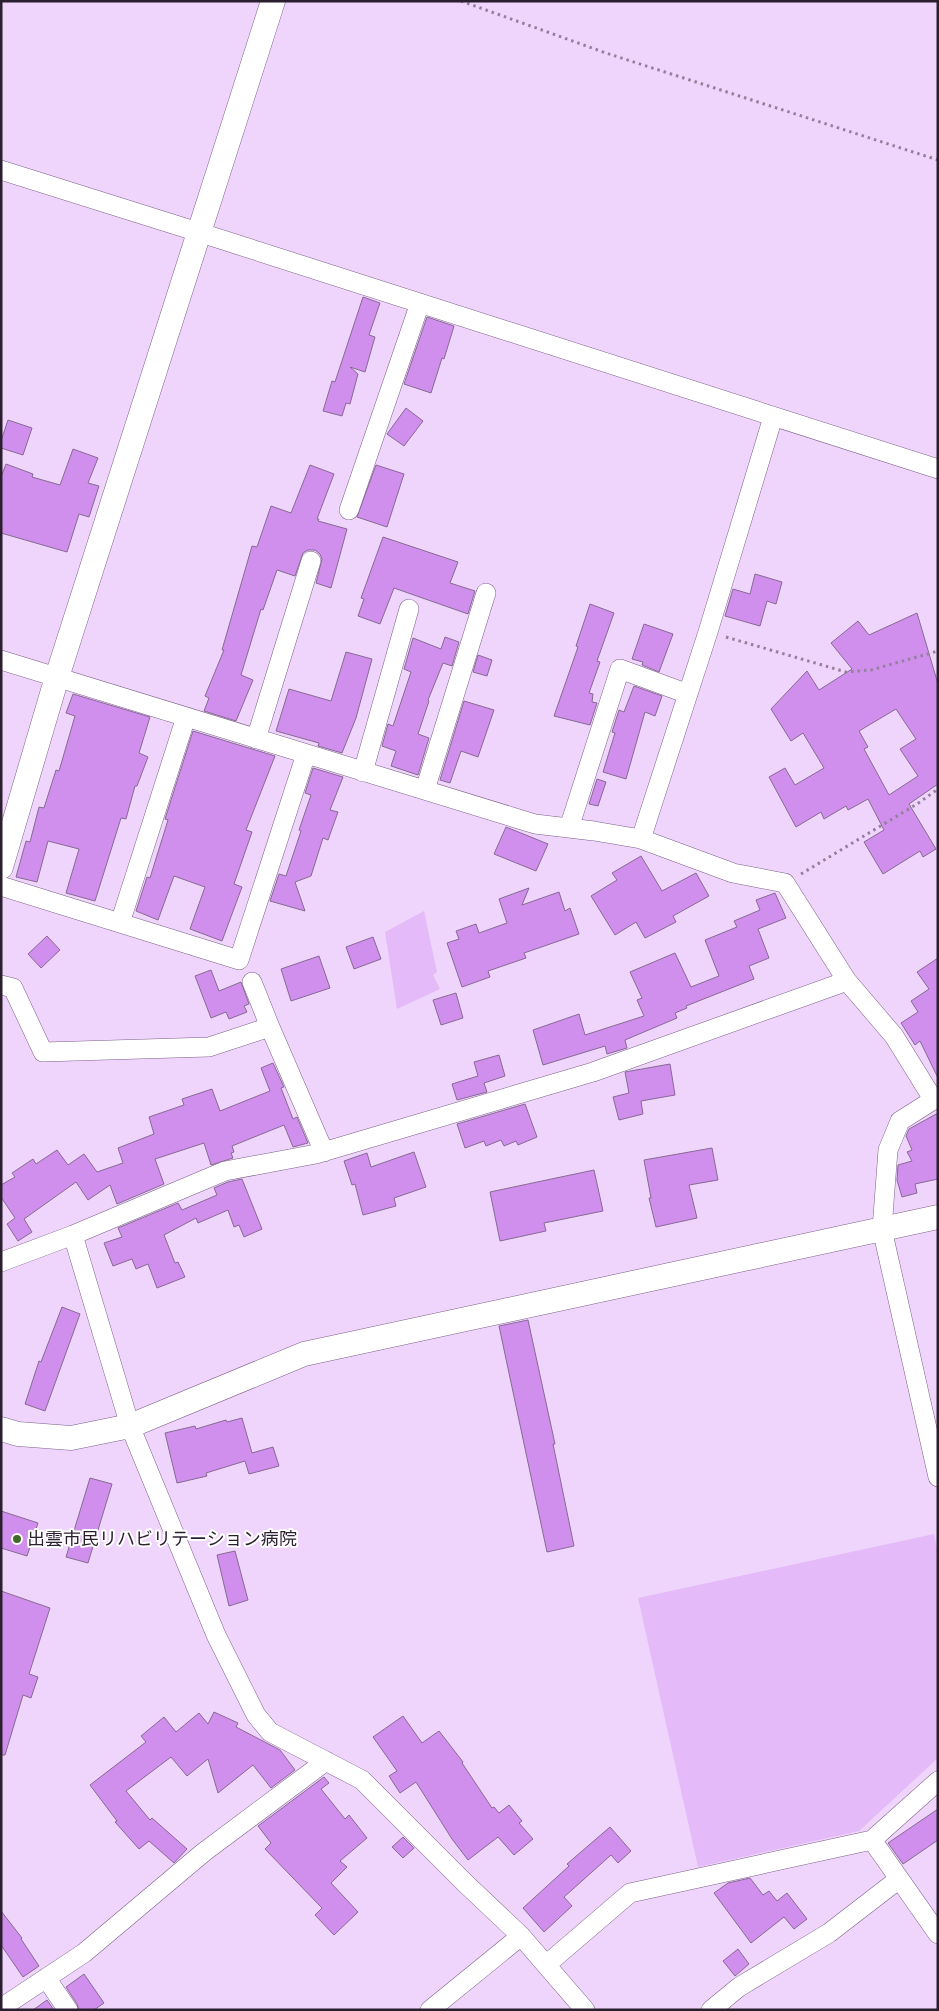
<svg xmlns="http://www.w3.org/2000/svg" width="939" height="2011" viewBox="0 0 939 2011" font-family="'Archivo Narrow','Noto Sans JP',sans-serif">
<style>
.green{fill:#e5baf9}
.building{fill:#d08eed;stroke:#876a94;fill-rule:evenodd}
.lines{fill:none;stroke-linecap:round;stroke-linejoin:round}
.minor-casing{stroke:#7d608a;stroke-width:20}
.tertiary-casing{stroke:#7d608a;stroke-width:25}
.path{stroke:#94809c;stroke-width:3;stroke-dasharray:2.5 4;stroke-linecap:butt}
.minor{stroke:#fff;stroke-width:19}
.tertiary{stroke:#fff;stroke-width:24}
.poi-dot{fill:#416a26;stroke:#fff;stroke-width:2}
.labels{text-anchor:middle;stroke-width:4;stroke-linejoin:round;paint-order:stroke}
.poi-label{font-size:18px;fill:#2a1e2f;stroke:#fff;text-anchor:start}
</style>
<rect width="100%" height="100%" fill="#efd5fb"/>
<!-- green -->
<path class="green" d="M 424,911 L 437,972 L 433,975 L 440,989 L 397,1009 L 385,932 Z
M 934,1534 L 938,1553 L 938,1758 L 859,1831 L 698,1867 L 638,1598 Z"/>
<!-- building -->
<path class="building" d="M 363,297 L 380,303 L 369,335 L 375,337 L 365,372 L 350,367 L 358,374 L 350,404 L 346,403 L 342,416 L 323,411 L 332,381 L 335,382 Z
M 427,317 L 454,326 L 444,359 L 442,358 L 431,393 L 404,384 Z
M 406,408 L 423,421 L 404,446 L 387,434 Z
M 8,420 L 32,428 L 23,455 L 1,448 L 1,441 Z
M 73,449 L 98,458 L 88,483 L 99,486 L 89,517 L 79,514 L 67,552 L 1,533 L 1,477 L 6,464 L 33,474 L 32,477 L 60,485 Z
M 310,465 L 334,474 L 317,519 L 319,519 L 318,521 L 347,529 L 331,588 L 316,583 L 322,559 L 320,554 L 315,550 L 308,550 L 303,553 L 295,576 L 277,570 L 263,610 L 261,609 L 241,675 L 253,680 L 236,721 L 204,711 L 209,698 L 205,696 L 224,650 L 222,650 L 252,546 L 257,547 L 271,506 L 291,513 Z
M 376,465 L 404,474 L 387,527 L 357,517 Z
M 383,537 L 458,562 L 450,583 L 475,591 L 468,614 L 394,588 L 380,624 L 358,616 L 364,599 L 361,598 Z
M 755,574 L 782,582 L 776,604 L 767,601 L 760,626 L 725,616 L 733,589 L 750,594 Z
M 590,604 L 614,613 L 597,661 L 600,662 L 589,693 L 593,694 L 592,702 L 597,703 L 590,725 L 554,716 L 578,647 L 576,646 Z
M 917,613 L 938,684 L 938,784 L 909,804 L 936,849 L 923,857 L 920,851 L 883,874 L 864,842 L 884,830 L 868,799 L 848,810 L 846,806 L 824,819 L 821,812 L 796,827 L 769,777 L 785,768 L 795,785 L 824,768 L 803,733 L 791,741 L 771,709 L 807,671 L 819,690 L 852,669 L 831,643 L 858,621 L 869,635 ZM 896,709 L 916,739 L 900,749 L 918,776 L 889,795 L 864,749 L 868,747 L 859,731 Z
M 644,624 L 673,634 L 659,672 L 642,665 L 643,662 L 632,659 Z
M 445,637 L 459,642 L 452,666 L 443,663 L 428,700 L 429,701 L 418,734 L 429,738 L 418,775 L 391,766 L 396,751 L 382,746 L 388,724 L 393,726 L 411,672 L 404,669 L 413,638 L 441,649 Z
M 346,652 L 372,659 L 356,718 L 342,753 L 318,746 L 319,743 L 276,731 L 289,689 L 331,701 Z
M 478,655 L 492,660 L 487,676 L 473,672 Z
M 634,686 L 662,696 L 655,716 L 645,712 L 626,779 L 603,772 L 615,733 L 612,732 L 619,710 L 624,712 Z
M 73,694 L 150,717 L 139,753 L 148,757 L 137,786 L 135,786 L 126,819 L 121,818 L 95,901 L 66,893 L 79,849 L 48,841 L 37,882 L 16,877 L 26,841 L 30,842 L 39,807 L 44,808 L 56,770 L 59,771 L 75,716 L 66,713 Z
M 464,701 L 494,710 L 478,757 L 461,751 L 450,783 L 440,780 Z
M 193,731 L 275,756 L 246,830 L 252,832 L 234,884 L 242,887 L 222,941 L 190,929 L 205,887 L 174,876 L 158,920 L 136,911 L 147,877 L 150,878 L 168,820 L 165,819 Z
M 313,768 L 343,777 L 330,810 L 338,812 L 328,840 L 323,838 L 311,876 L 295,882 L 305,911 L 270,901 L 279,874 L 286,876 L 301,831 L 299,830 L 311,795 L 305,793 Z
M 597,779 L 606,782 L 598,806 L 589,804 Z
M 506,827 L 548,844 L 536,871 L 494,854 Z
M 641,856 L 662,891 L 696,873 L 709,896 L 673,916 L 676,922 L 645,938 L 636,922 L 615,935 L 591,896 L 617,880 L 612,873 Z
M 529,888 L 522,905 L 559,892 L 565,911 L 570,908 L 579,934 L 524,953 L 526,958 L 488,971 L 490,977 L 462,987 L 447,943 L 459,939 L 456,931 L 476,924 L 479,933 L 507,923 L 499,899 Z
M 775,893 L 786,918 L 758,929 L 769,958 L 749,966 L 754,979 L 686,1006 L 687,1008 L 675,1013 L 677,1018 L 625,1040 L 627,1048 L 607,1054 L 605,1046 L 543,1065 L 533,1030 L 579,1014 L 585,1035 L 644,1016 L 637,1000 L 642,998 L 630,972 L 675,953 L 691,987 L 719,976 L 705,940 L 737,927 L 734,921 L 760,910 L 756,900 Z
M 47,936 L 60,950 L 41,968 L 28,954 Z
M 373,937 L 381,959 L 354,969 L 346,947 Z
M 319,956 L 330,988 L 291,1001 L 281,969 Z
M 938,958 L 938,1078 L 920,1041 L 915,1045 L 901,1023 L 918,1012 L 911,1001 L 929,989 L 917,972 Z
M 211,970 L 219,991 L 241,982 L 249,1004 L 244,1006 L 247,1012 L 229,1019 L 226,1012 L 211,1018 L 195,976 Z
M 456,993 L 463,1018 L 441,1025 L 433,1000 Z
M 499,1055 L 505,1076 L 484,1083 L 487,1092 L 457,1100 L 452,1084 L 478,1076 L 474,1062 Z
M 273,1063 L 284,1087 L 281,1088 L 293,1119 L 297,1117 L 308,1143 L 293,1147 L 284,1125 L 232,1146 L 234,1152 L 231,1153 L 233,1158 L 211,1165 L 204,1143 L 155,1159 L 164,1184 L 117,1204 L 110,1185 L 88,1200 L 76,1182 L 24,1219 L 32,1232 L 18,1241 L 7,1224 L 15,1218 L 1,1197 L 1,1185 L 15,1177 L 12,1173 L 33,1159 L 36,1164 L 57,1150 L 68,1165 L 84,1154 L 97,1172 L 123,1163 L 118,1148 L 154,1134 L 149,1117 L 184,1105 L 182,1099 L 212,1089 L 220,1111 L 270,1091 L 261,1068 Z
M 670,1064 L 675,1095 L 641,1101 L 643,1114 L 619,1120 L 613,1097 L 629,1093 L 625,1072 Z
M 525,1104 L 537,1137 L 518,1145 L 516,1141 L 504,1146 L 501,1140 L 486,1146 L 484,1141 L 465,1148 L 457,1124 Z
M 938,1113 L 938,1179 L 915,1184 L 917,1193 L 902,1197 L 897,1180 L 898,1165 L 912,1161 L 907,1152 L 912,1150 L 906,1136 L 909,1129 Z
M 712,1148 L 718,1180 L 689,1185 L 697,1218 L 656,1227 L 649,1198 L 651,1198 L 644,1160 Z
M 414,1152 L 426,1187 L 394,1198 L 396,1206 L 363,1215 L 355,1184 L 352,1185 L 344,1161 L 367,1153 L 371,1167 Z
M 594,1170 L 603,1211 L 544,1223 L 546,1231 L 500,1241 L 490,1192 Z
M 242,1179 L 262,1229 L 244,1237 L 239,1225 L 234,1227 L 228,1210 L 198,1223 L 196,1218 L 164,1235 L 175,1263 L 178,1262 L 185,1277 L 157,1288 L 148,1264 L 136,1269 L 132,1259 L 113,1266 L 104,1243 L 122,1237 L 118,1228 L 178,1203 L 182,1210 L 217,1195 L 214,1188 L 228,1182 Z
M 62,1307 L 80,1314 L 45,1411 L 25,1404 L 39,1361 L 41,1362 Z
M 528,1320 L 555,1444 L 553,1444 L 574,1546 L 547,1552 L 499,1326 Z
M 242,1418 L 252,1453 L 273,1447 L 279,1466 L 249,1474 L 245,1461 L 206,1473 L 207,1476 L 177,1483 L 165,1433 L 195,1426 L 196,1429 L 226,1420 L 227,1422 Z
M 90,1478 L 112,1484 L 88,1563 L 66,1557 Z
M 1,1511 L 38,1523 L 27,1556 L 1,1548 Z
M 235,1551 L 248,1600 L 229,1606 L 217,1555 Z
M 1,1591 L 50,1608 L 29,1674 L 38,1677 L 31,1698 L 23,1695 L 5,1755 L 1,1755 Z
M 214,1712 L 238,1723 L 236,1727 L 280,1750 L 295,1770 L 271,1788 L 253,1765 L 218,1793 L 208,1759 L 187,1776 L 171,1757 L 126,1791 L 150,1820 L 152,1818 L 187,1849 L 174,1863 L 149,1841 L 139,1849 L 115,1822 L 117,1821 L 90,1785 L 146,1742 L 141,1736 L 164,1717 L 176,1732 L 199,1713 L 208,1724 Z
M 403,1716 L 422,1743 L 439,1731 L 463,1762 L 462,1763 L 492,1808 L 494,1807 L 499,1813 L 509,1805 L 522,1821 L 519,1823 L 533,1839 L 514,1855 L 498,1837 L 468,1860 L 452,1839 L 416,1782 L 400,1793 L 389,1776 L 397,1771 L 373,1737 Z
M 324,1777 L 329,1783 L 321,1789 L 345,1819 L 349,1815 L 367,1838 L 340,1861 L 347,1867 L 331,1883 L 358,1912 L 334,1935 L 315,1915 L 322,1908 L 265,1849 L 271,1843 L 258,1826 Z
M 938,1809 L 938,1840 L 903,1864 L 888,1843 Z
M 610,1827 L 631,1851 L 618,1863 L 611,1855 L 564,1897 L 572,1906 L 544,1932 L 523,1908 L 569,1866 L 567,1864 Z
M 403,1837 L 414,1848 L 403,1858 L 392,1847 Z
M 750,1878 L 763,1895 L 769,1891 L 777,1901 L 787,1893 L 807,1919 L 794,1929 L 784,1917 L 751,1943 L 714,1893 L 728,1883 Z
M 1,1911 L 22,1938 L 21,1939 L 39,1966 L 23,1977 L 1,1945 Z
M 738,1949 L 749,1964 L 735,1976 L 723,1961 Z
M 84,1974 L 104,2003 L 94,2010 L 79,2010 L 77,2004 L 66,1987 Z
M 47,2000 L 54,2010 L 33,2010 Z"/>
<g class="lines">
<defs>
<path id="minor" d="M 1,170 L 198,232 L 938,469
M 349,510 L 420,303
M 1,660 L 535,824 L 594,831 L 641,839 L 733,873 L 785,883 L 847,981 L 894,1036 L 933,1099
M 256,739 L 311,561
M 363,772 L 409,609
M 425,790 L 486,593
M 569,828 L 620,669 L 688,694
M 641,839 L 708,632 L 773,417
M 1,886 L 239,960 L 306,754
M 120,923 L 186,717
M 1,985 L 13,988 L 43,1052 L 209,1047 L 270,1027 L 252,982
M 270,1027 L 324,1152
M 938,1097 L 900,1121 L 888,1150 L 882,1229 L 938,1477
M 73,1235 L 130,1426 L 216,1635 L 256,1715 L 270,1732 L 362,1780 L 465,1883 L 521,1936 L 585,2010
M 1,1262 L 73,1235 L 225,1171 L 316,1154 L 593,1072 L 847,981
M 872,1840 L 938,1934
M 546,1965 L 630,1893 L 872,1840 L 938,1781
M 46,1978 L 68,2010
M 1,2008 L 84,1953 L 204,1852 L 326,1761
M 430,2010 L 521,1936
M 711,2010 L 739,1987 L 829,1933 L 899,1879"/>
<path id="tertiary" d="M 1,867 L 57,677 L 273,1
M 1,1429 L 18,1434 L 71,1438 L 130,1426 L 304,1354 L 938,1217"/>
</defs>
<!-- minor casing -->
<use href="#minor" class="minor-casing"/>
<!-- tertiary casing -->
<use href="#tertiary" class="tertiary-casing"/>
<!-- path -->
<path class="path" d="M 461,1 L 606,53 L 938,160
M 726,637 L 846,672 L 871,670 L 938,651
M 801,874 L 917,804 L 938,789"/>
<!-- minor -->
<use href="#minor" class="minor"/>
<!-- tertiary -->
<use href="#tertiary" class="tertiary"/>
</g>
<!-- markers -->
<circle class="poi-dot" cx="17" cy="1539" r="5"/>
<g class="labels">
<!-- poi labels -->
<g class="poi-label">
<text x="27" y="1545">出雲市民リハビリテーション病院</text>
</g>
</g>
<!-- border -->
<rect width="939" height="2011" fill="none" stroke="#2a1e2f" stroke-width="5"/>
</svg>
